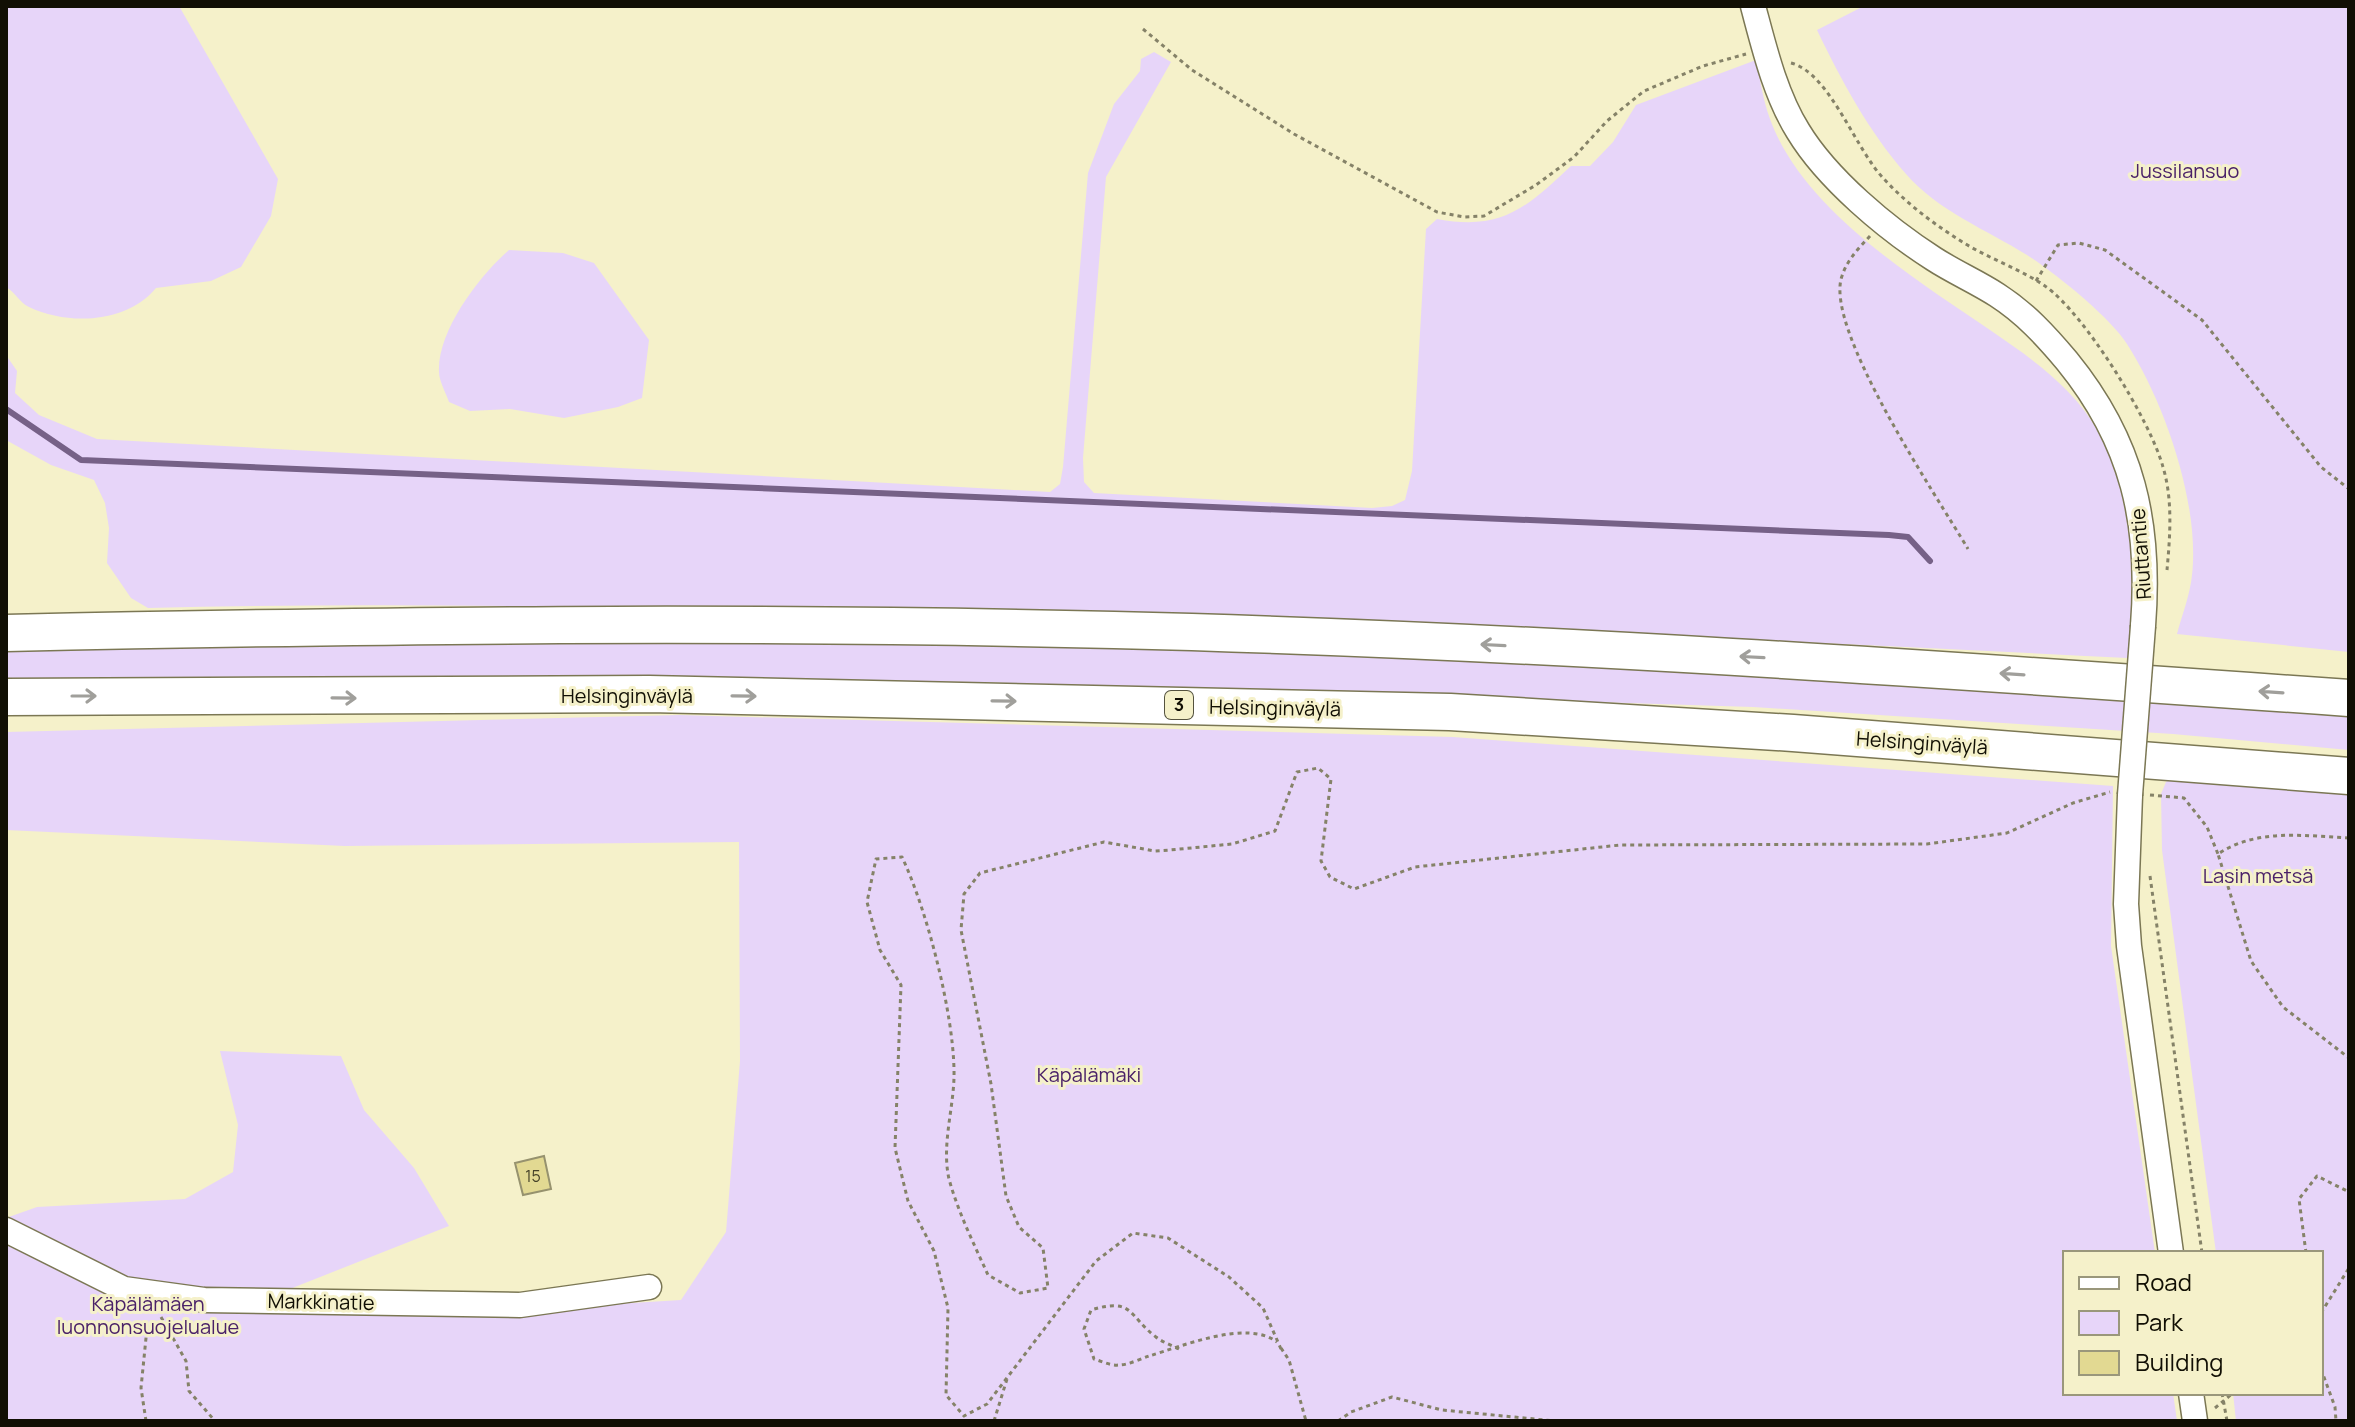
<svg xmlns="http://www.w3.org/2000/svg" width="2355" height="1427" viewBox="0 0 2355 1427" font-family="Manrope,sans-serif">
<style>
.green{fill:#e7d5f9}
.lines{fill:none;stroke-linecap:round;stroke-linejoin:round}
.stream{stroke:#766187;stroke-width:6}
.building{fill:#e2d992;stroke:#96926e;stroke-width:2}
.minor-casing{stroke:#7b7754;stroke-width:27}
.highway-casing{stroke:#7b7754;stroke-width:39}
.path{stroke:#858268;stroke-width:3;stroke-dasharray:4 4;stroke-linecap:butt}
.minor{stroke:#fff;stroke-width:24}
.highway{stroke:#fff;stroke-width:36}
.minor-bridge-casing{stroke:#7b7754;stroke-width:27;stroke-linecap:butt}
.minor-bridge{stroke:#fff;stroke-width:24}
.oneway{stroke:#a09f9b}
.labels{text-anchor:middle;stroke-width:6;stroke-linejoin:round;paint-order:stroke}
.number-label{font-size:16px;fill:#454228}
.shield{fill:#f5f1ca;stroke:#55533f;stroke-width:2}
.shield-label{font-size:18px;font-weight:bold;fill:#110f04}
.park-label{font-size:20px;fill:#4a2168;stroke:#f5f1ca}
.street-label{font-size:20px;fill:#110f04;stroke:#f5f1ca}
</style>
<rect width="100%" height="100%" fill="#f5f1ca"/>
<!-- green -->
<path class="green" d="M 6,6 L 179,6 L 278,179 L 271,216 L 241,267 L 211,281 L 156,288 C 127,323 69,326 29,307 C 20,303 15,292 6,287 Z
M 1864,6 L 2349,6 L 2349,652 L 2177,634 C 2182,615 2190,595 2192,575 C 2200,505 2165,403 2127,344 C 2111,318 2054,272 2027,255 C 1987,230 1938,211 1906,174 C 1869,132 1841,80 1817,30 Z
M 1154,52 L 1171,62 L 1106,177 L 1083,458 L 1084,482 L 1094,493 L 1372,508 L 1392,506 L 1405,500 L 1412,471 L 1426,229 L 1437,219 C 1502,231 1526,208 1571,166 L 1590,166 L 1613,142 L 1636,105 L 1756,60 C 1760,79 1763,100 1770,119 C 1803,210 1914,278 1990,330 C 2028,356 2072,386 2096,428 C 2135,498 2136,581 2128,658 C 1654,634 1180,613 705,608 C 519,606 334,603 148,608 L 131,598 L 107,563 L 109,528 L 105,503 L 94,480 L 51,465 L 6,440 L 6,355 L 17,371 L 15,393 L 39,415 L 97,439 L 1050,492 L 1060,484 L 1063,467 L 1088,173 L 1114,104 L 1140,71 L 1141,59 Z
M 509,250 L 563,253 L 594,263 L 649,340 L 642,398 L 618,407 L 564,418 L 510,409 L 470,411 L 449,402 C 446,393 439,381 439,372 C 437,331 480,275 509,250 Z
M 236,641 L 1091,643 L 1591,662 L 2349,714 L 2349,750 L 2173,734 L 1753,707 L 976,682 L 611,677 L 6,684 L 6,648 Z
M 680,715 L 1453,737 L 2113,786 L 2111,946 L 2155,1253 L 2065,1253 L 2065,1393 L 2173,1393 L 2177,1421 L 6,1421 L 6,1218 L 37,1207 L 185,1199 L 233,1172 L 238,1125 L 220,1051 L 341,1056 L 364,1110 L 414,1168 L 449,1226 L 262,1300 L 433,1315 L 681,1300 L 726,1232 L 740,1061 L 739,842 L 345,846 L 6,830 L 6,732 Z
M 2174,777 L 2349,792 L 2349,1421 L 2236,1421 L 2233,1393 L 2321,1393 L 2321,1253 L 2216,1253 L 2162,850 L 2161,794 L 2166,782 Z"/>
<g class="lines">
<!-- stream -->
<path class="stream" d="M 6,409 L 81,460 L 1889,535 L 1908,537 L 1930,561"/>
</g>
<!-- building -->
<path class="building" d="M 544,1156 L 551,1189 L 523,1195 L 515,1163 Z"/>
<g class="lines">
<defs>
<path id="minor" d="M 1753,6 C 1764,47 1775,94 1798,131 C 1827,179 1887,229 1934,259 C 1954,272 1977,282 1997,295 C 2025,313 2046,336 2067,361 C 2133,442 2151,523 2143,626
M 2130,795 L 2126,904 L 2129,946 L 2171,1253
M 6,1230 L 124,1289 L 204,1300 L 520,1305 L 649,1287
M 2191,1393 L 2195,1421"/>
<path id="highway" d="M 6,633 C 375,625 744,621 1114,630 C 1526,640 1938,669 2349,698
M 6,697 L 649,694 L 1450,712 L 1793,733 L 2349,776"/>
</defs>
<!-- minor casing -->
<use href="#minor" class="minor-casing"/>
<!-- highway casing -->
<use href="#highway" class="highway-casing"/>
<!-- path -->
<path class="path" d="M 1143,29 L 1192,70 L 1294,134 L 1437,212 L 1464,217 L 1484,216 L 1536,185 L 1574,157 L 1607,121 L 1644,91 L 1703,66 L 1746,54
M 1791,63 C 1830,73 1855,149 1884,179 C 1907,204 1935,225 1964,243 C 1990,259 2020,269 2045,286 C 2085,314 2150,420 2163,467 C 2173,500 2170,537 2167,570
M 1870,236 C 1859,248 1847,260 1842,276 C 1823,328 1938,498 1968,549
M 2036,281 L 2058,245 L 2079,243 L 2105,250 L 2202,320 L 2321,467 L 2349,489
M 2150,795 L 2184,798 L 2207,827 L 2218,854
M 2349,838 C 2305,836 2257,828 2218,854 L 2251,961 L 2283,1007 L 2349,1058
M 2150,876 L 2202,1253
M 2306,1253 L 2299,1199 L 2317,1176 L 2349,1192
M 2321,1313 L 2349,1268
M 161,1317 L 186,1361 L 189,1391 L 215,1421
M 1281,1348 L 1289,1360 L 1306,1421
M 1179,1349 C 1171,1345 1162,1342 1156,1337 C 1128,1316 1134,1297 1091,1310 L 1084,1329 L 1094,1359 C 1101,1361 1111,1366 1119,1365 C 1128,1365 1140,1359 1149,1356 C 1183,1346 1247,1319 1277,1342
M 1281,1349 L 1263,1308 L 1229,1277 L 1168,1238 L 1133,1233 L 1096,1261 L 987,1404 L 964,1416 L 946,1395 L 948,1308 L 934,1251 L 908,1201 L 895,1148 L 901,985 L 880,950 L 867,902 L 876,859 L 902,857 C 927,910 953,1011 954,1070 C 955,1105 941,1143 949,1179 C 958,1212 974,1244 988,1275 L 1020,1293 L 1048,1288 L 1043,1248 L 1019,1227 L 1006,1196 L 991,1084 L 961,930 L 964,894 L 980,873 L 1104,842 L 1155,851 L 1170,850 L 1232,844 L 1275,831 L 1297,772 L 1318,768 L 1331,779 L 1321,861 L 1330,877 L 1354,889 L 1415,867 L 1620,845 L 1927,844 L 2007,833 L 2073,803 L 2110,792
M 2321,1369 L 2335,1407 L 2336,1421
M 2222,1393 L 2227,1421
M 2215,1408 L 2233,1393
M 146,1421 L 141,1388 L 147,1328 L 168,1325
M 994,1421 L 1007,1379
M 1338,1421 L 1351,1412 L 1392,1397 L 1442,1410 L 1555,1421"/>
<!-- minor -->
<use href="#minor" class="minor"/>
<!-- highway -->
<use href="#highway" class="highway"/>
<defs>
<path id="minor-bridge" d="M 2130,795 L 2143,626"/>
</defs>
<!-- minor-bridge casing -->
<use href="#minor-bridge" class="minor-bridge-casing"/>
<!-- minor-bridge -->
<use href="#minor-bridge" class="minor-bridge"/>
</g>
<!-- one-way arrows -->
<defs><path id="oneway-shaft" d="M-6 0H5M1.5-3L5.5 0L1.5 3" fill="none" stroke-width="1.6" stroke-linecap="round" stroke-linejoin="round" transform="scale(2)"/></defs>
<g class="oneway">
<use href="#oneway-shaft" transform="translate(1493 645) rotate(-177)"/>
<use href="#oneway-shaft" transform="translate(1752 657) rotate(-177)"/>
<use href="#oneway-shaft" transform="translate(2012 674) rotate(-176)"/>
<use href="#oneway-shaft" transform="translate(2271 692) rotate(-176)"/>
<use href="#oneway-shaft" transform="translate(84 696)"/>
<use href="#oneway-shaft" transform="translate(744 696) rotate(1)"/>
<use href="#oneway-shaft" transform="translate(344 698) rotate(1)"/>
<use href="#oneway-shaft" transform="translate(1004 701) rotate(1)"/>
</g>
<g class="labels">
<!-- number labels -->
<g class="number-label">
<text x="533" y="1182">15</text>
</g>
<!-- shield labels -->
<rect class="shield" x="1165" y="691" width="28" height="28" rx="6"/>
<g class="shield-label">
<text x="1179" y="711">3</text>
</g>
<!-- park labels -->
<g class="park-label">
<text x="2185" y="178">Jussilansuo</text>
<text x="2258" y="883">Lasin metsä</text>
<text x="1089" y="1082">Käpälämäki</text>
<text x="148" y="1311">Käpälämäen<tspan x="148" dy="23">luonnonsuojelualue</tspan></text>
</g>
<!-- street labels -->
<g class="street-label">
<text transform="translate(2141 554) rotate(-94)" y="7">Riuttantie</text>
<text x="627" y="703">Helsinginväylä</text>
<text transform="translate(1275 708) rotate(1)" y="7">Helsinginväylä</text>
<text transform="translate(1922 743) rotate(4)" y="7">Helsinginväylä</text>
<text transform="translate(321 1302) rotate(1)" y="7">Markkinatie</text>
</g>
</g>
<!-- border -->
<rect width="2355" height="1427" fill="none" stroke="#110f04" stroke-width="16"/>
<!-- legend -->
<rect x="2063" y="1251" width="260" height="144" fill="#f5f1ca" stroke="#9a977b" stroke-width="2"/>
<rect x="2079" y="1277" width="40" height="12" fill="#ffffff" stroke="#9a977b" stroke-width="2"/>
<text x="2135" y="1291" font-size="24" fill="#110f04">Road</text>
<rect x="2079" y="1311" width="40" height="24" fill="#e7d5f9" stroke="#9a977b" stroke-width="2"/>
<text x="2135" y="1331" font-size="24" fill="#110f04">Park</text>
<rect x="2079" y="1351" width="40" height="24" fill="#e2d992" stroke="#9a977b" stroke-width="2"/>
<text x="2135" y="1371" font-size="24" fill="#110f04">Building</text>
</svg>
